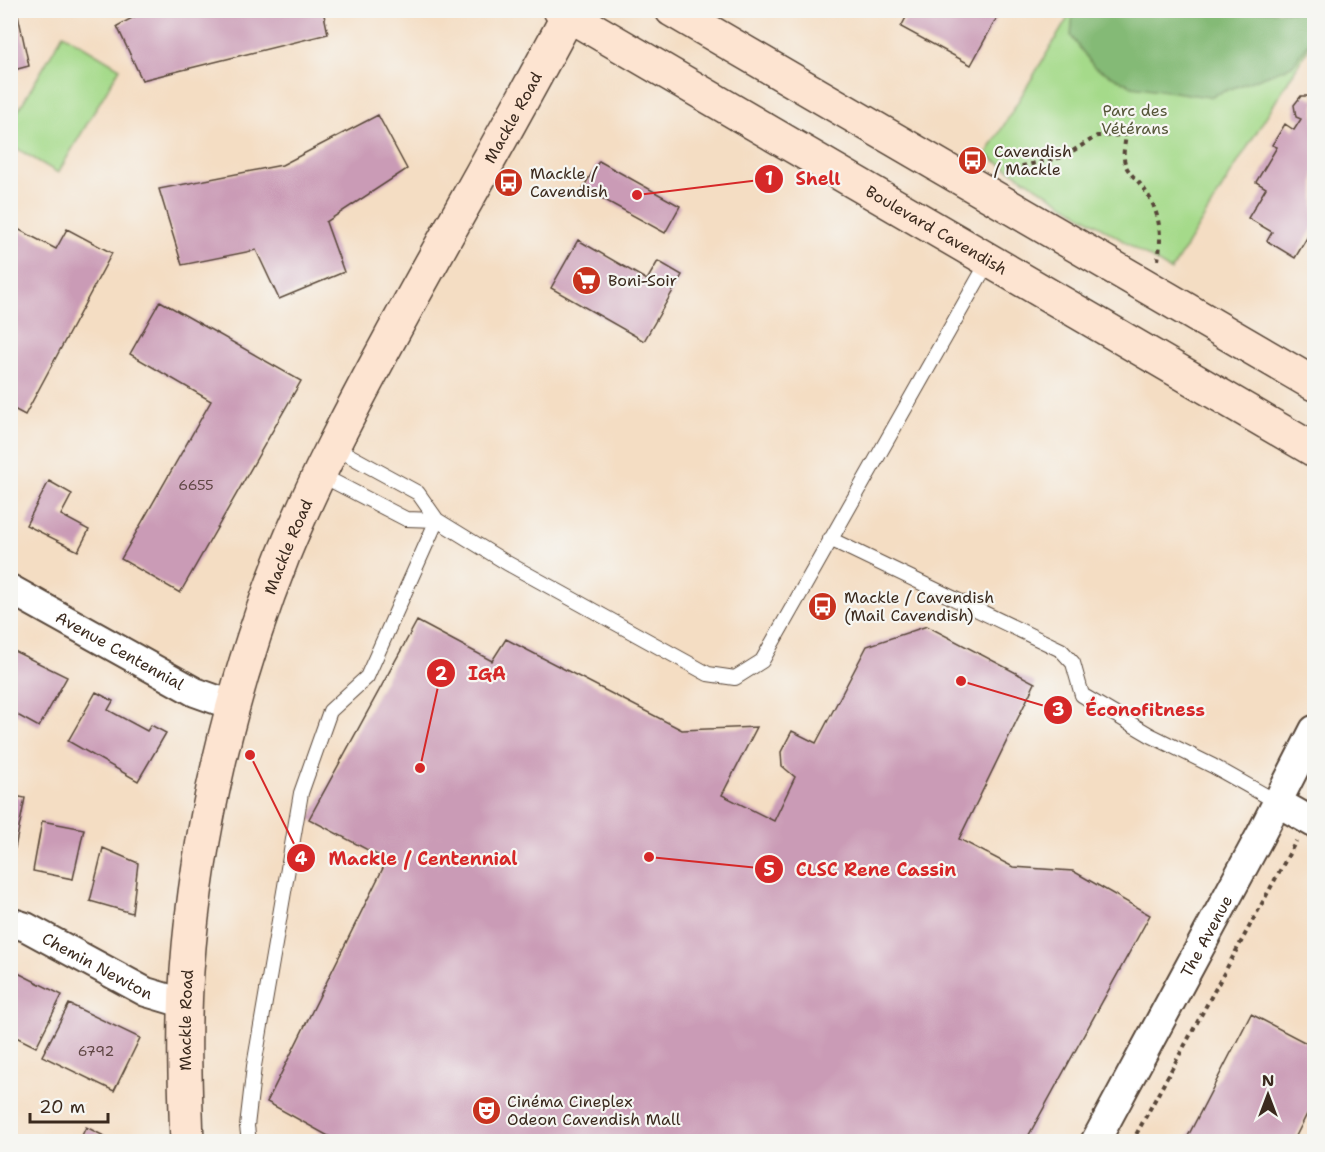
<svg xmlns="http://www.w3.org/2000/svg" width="1325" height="1152" viewBox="0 0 1325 1152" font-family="'Shantell Sans',sans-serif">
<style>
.green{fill:#a5da8a;stroke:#708254;stroke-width:1.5}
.forest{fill:#84ba76;stroke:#60724a;stroke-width:1.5}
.building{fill:#ca9bb6}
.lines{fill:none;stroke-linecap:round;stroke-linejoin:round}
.lane-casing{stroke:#574537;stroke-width:16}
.street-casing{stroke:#574537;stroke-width:32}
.secondary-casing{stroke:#574537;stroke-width:36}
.path{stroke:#574537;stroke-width:4;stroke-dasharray:4.5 4.5;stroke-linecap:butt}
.lane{stroke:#fff;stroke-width:14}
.street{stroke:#fff;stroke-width:28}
.secondary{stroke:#fde4d1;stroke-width:33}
.labels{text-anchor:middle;stroke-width:4.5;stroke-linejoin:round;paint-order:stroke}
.number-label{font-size:14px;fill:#5f4644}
.park-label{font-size:16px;fill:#565639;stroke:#f6f6f2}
.street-label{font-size:16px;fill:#3b2a1e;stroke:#f6f6f2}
.poi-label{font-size:16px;fill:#3b2a1e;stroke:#f6f6f2;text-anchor:start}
.leader{fill:none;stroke:#d62828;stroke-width:2}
.callout-dot{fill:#d62828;stroke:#f6f6f2;stroke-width:2}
.mark-label{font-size:18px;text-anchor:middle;font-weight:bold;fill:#fff}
.callout-label{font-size:18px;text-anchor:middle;font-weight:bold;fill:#d62828;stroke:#f6f6f2;stroke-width:4.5;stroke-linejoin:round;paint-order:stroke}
</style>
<rect width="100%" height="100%" fill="#f6f6f2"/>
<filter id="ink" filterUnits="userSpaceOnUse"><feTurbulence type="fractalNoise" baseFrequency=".0167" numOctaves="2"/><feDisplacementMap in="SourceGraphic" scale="12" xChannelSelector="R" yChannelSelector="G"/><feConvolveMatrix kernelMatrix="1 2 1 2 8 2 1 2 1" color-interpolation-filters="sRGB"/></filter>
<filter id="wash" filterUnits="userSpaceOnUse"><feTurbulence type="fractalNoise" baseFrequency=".008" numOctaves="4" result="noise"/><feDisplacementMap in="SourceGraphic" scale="24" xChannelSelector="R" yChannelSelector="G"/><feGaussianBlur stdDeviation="1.35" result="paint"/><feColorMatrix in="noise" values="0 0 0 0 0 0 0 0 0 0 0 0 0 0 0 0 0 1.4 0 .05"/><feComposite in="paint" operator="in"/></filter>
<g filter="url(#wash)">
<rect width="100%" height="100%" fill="#f4ddc3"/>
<!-- green -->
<path class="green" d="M 1072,11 L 1314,11 L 1314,39 L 1171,271 L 986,155 Z
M 63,34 L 120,68 L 58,173 L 11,145 L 11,123 Z"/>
<!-- forest -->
<path class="forest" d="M 1073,11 L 1314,11 L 1314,36 L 1292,66 L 1209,97 L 1132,86 L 1094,67 L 1071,36 Z"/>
<g id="blocks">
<!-- building -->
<path class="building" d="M 10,10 L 17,10 L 29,66 L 10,71 Z
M 147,10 L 323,10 L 328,34 L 142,80 L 117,26 Z
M 910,10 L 1001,10 L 971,65 L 901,27 Z
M 1301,96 L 1307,96 L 1313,99 L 1314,96 L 1314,226 L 1295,258 L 1267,241 L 1272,232 L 1248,218 L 1266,188 L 1256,182 L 1277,147 L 1272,145 L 1285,124 L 1294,130 L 1301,119 L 1296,117 L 1294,105 Z
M 378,115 L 407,169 L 326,222 L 344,272 L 279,299 L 256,250 L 182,265 L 159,189 L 282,165 Z
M 599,161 L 680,206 L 665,233 L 583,188 Z
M 10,225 L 56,249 L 67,229 L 112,253 L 25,415 L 10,407 Z
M 578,240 L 647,280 L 658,261 L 682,275 L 644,341 L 551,288 Z
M 160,301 L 301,381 L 180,593 L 121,559 L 211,401 L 130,354 Z
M 49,481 L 72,494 L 61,515 L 89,530 L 78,551 L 26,525 Z
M 417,621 L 492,661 L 506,639 L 682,730 L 757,727 L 722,795 L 774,821 L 795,777 L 782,766 L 781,752 L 792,731 L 816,743 L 867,646 L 927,626 L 1035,683 L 959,839 L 1013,867 L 1073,871 L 1150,915 L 1025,1142 L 339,1142 L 267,1102 L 387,860 L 309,819 Z
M 10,649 L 67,677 L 39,727 L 10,711 Z
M 96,692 L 113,701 L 108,710 L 147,731 L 151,725 L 166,733 L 138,781 L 68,741 Z
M 10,795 L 25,798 L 15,848 L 10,847 Z
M 42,821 L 84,829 L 73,879 L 33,871 Z
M 103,848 L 138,863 L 132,913 L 90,901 Z
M 10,969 L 62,995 L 36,1047 L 10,1034 Z
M 69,1004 L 140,1038 L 114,1091 L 42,1056 Z
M 1251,1014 L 1314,1047 L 1314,1100 L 1293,1142 L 1185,1142 Z
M 86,1127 L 116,1142 L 79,1142 Z"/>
</g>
</g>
<g filter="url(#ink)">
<use href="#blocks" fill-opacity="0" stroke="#574537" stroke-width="1.5"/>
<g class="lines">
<defs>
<path id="lane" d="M 332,446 L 418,493 L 437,520 L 507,563 L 708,674 L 735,678 L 762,661 L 989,260
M 319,474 L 406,519 L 437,520
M 830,539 L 1061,650 L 1073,663 L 1082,695 L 1150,735 L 1213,766 L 1277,802
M 249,1142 L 247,1126 L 254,1066 L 301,793 L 330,711 L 367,677 L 437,520"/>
<g id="street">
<path id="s1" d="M 10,589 L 195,692 L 234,706"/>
<path d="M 1277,802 L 1314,823"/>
<path id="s2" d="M 10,922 L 26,927 L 146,992 L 173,1000 L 186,1001"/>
<path id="s3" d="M 1095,1142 L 1260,836 L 1314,730"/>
</g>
<g id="secondary">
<path id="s4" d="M 560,10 L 1314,450"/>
<path d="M 672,10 L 1314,384"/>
<path id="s5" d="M 187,1142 C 185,1085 183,1027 187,971 C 197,831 232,685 283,556 C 313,482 350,412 388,342 C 448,231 512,122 571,10"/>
</g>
</defs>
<!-- lane casing -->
<use href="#lane" class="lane-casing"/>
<!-- street casing -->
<use href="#street" class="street-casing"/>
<!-- secondary casing -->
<use href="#secondary" class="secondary-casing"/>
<!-- path -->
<path class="path" d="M 1004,170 L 1063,157 L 1097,136 L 1126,135 C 1125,144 1122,154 1125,163 C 1127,172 1136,178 1141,185 C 1159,207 1163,233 1158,260
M 1132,1142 L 1296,841"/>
<!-- lane -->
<use href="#lane" class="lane"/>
<!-- street -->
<use href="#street" class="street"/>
<!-- secondary -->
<use href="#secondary" class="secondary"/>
</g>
</g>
<!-- icons -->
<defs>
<symbol id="bus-disc" viewBox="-11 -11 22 22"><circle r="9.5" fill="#c8321e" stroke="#f6f6f2"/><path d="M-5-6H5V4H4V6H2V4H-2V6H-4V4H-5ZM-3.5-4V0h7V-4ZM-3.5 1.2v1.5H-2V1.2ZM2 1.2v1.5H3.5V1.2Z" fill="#fff"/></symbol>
<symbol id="supermarket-disc" viewBox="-11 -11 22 22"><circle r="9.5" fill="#c8321e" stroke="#f6f6f2"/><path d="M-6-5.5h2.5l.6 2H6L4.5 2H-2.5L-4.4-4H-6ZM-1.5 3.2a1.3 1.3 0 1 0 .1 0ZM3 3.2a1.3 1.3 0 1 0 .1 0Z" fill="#fff"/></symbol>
<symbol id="theatre-disc" viewBox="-11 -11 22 22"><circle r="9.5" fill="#c8321e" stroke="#f6f6f2"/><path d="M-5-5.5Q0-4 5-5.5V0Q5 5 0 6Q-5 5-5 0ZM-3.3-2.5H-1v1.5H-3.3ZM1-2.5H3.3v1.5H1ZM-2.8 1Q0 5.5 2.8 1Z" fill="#fff"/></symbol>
</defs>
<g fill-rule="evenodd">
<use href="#bus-disc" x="956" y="144" width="33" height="33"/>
<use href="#bus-disc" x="492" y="166" width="33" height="33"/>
<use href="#supermarket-disc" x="570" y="264" width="33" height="33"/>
<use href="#bus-disc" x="806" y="590" width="33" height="33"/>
<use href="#theatre-disc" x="470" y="1094" width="33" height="33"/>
</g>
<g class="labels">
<!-- number labels -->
<g class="number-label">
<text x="196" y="490">6655</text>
<text x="96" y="1056">6792</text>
</g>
<!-- park labels -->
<g class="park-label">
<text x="1135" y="116">Parc des<tspan x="1135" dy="18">Vétérans</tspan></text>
</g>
<!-- street labels -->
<g class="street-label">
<text dy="6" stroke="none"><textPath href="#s5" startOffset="1094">Mackle Road</textPath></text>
<text dy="6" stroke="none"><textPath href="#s4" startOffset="436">Boulevard Cavendish</textPath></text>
<text dy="6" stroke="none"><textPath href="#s5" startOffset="609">Mackle Road</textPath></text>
<text dy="6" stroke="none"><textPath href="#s1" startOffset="126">Avenue Centennial</textPath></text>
<text dy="6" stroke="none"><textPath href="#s3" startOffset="234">The Avenue</textPath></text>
<text dy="6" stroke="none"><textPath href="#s2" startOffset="98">Chemin Newton</textPath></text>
<text dy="6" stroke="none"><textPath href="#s5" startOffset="122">Mackle Road</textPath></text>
</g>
<!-- poi labels -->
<g class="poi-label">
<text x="994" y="157">Cavendish<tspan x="994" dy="18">/ Mackle</tspan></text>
<text x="530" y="179">Mackle /<tspan x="530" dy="18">Cavendish</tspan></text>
<text x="608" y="286">Boni-Soir</text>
<text x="844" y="603">Mackle / Cavendish<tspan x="844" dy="18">(Mail Cavendish)</tspan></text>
<text x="507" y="1107">Cinéma Cineplex<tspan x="507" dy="18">Odeon Cavendish Mall</tspan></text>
</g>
</g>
<!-- callouts -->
<path class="leader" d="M637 195L769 179M420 768L441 673M961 681L1058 710M250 755L301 858M649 857L769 869"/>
<g class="callout-dot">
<circle cx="637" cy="195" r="6"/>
<circle cx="420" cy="768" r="6"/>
<circle cx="961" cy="681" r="6"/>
<circle cx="250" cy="755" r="6"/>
<circle cx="649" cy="857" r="6"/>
<circle cx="769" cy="179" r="15"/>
<circle cx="441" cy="673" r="15"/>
<circle cx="1058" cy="710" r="15"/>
<circle cx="301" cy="858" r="15"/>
<circle cx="769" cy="869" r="15"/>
</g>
<g class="mark-label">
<text x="769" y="185">1</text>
<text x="441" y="680">2</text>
<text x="1058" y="716">3</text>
<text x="301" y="865">4</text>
<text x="769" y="876">5</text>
</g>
<g class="callout-label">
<text x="818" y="185">Shell</text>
<text x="487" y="680">IGA</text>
<text x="1145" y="716">Éconofitness</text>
<text x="423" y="865">Mackle / Centennial</text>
<text x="876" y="876">CLSC Rene Cassin</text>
</g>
<!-- margin -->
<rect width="1325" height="1152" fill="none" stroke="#f6f6f2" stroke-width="36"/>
<!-- north arrow -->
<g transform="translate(1268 1095)" stroke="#f6f6f2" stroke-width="4.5" paint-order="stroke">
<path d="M0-4.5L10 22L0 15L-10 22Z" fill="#3b2a1e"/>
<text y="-9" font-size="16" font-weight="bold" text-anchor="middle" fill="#3b2a1e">N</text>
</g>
<!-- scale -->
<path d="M30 1113v9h78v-9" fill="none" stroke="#3b2a1e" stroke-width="3"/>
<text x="39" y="1113" font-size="18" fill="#3b2a1e" stroke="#f6f6f2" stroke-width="4.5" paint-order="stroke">20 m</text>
</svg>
